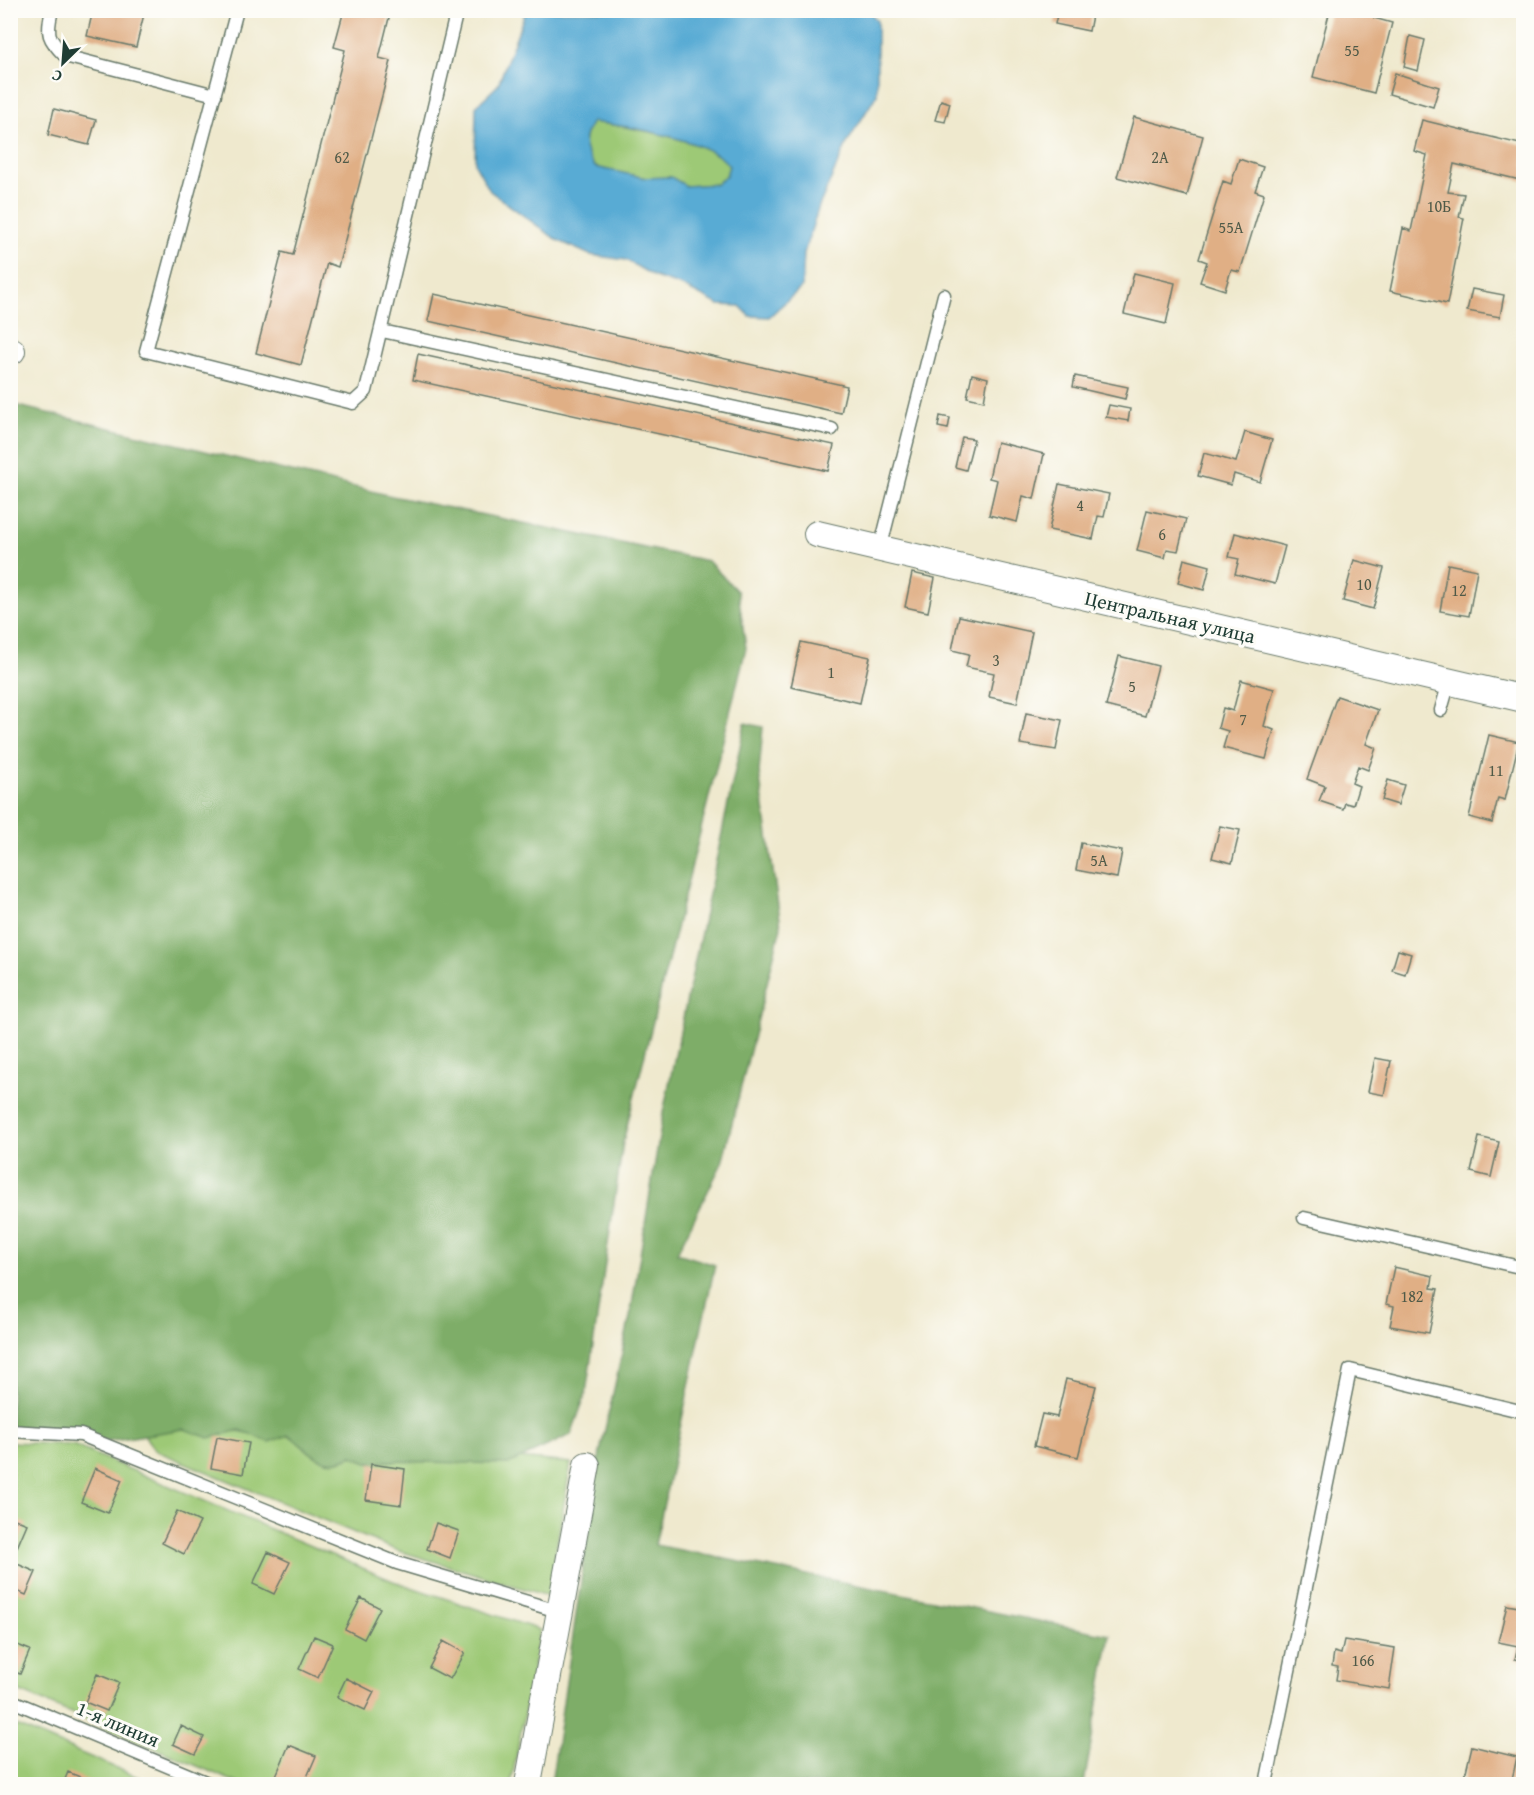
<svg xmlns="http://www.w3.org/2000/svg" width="1534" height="1795" viewBox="0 0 1534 1795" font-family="'Gentium Book Plus',serif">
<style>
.green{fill:#9dc976;stroke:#5e8355;stroke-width:1.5}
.forest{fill:#7ead67;stroke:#4e754e;stroke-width:1.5}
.water{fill:#59abd4;stroke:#3c7484;stroke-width:1.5;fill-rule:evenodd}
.building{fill:#e0af85}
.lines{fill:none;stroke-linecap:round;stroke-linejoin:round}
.service-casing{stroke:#68796a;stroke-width:15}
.minor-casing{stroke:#68796a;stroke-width:28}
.service{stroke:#fff;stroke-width:12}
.minor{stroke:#fff;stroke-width:26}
.labels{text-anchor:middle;stroke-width:6;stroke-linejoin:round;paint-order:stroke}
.number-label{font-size:16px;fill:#4f5a48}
.street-label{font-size:20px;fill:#1f3d34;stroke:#fdfcf7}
</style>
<rect width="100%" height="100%" fill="#fdfcf7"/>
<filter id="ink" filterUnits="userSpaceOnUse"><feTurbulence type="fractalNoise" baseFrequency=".0167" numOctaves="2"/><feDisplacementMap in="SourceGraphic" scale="12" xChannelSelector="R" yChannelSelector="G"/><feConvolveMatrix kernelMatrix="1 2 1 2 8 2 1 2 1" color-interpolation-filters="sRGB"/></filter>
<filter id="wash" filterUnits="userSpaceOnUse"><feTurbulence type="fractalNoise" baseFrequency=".008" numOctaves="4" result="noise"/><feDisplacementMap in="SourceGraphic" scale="24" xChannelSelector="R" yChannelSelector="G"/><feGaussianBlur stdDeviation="1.35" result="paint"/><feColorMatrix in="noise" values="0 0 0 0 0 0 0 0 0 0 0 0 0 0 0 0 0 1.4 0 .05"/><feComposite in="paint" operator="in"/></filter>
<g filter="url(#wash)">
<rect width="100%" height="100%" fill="#efe9ce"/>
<!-- green -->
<path class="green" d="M 592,122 C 622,126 714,140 729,166 L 726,176 L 716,184 L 686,186 L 671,177 L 646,178 L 595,167 C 583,149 580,141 592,122 Z
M 136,1422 L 571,1463 L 548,1596 L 396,1550 L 154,1450 Z
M 10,1442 L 73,1445 L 393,1581 L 540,1630 L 511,1784 L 240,1784 L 11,1688 Z
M 10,1723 L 154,1784 L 11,1784 Z"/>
<!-- forest -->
<path class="forest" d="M 10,404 L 392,496 L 708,561 L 738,592 L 746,648 L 623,1142 L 586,1393 L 571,1435 L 508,1464 L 388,1461 L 370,1463 L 352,1456 C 323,1471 312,1453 289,1435 L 269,1442 L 240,1430 L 209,1438 L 184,1429 L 107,1441 L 11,1427 Z
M 745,723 L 763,727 L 759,772 L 781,927 L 722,1163 L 677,1253 L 715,1265 L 655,1545 L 1110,1635 L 1084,1784 L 551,1784 L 600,1452 L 630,1317 L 663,1113 Z"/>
<!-- water -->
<path class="water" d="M 869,11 L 877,21 L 877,94 L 847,143 L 819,206 L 804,253 L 802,287 L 769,317 L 750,316 L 740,306 L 719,305 L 682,286 L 655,277 L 626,260 L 590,255 L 557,240 L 490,191 L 475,164 L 476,106 L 498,85 L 525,13 L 521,11 ZM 592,122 C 622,125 714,140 729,166 L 726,176 L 716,184 L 686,186 L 671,177 L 646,178 L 595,167 C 583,149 580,140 592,122 Z"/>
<g id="blocks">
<!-- building -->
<path class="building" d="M 93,10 L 145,10 L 136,47 L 87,36 Z
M 344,10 L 391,10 L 379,58 L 391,61 L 338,267 L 327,263 L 301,365 L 256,353 L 282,252 L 293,255 L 345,50 L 334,47 Z
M 1058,10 L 1093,10 L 1089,31 L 1055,24 Z
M 1330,10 L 1353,13 L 1353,10 L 1376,10 L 1374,18 L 1392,23 L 1374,93 L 1313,77 Z
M 1410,36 L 1425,40 L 1418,71 L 1404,67 Z
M 1395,73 L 1439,87 L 1433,107 L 1389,94 Z
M 941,100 L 950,103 L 945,122 L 935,120 Z
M 54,109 L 96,120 L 89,145 L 48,135 Z
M 1134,117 L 1203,136 L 1187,196 L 1117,177 Z
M 1422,120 L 1524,145 L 1524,181 L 1454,164 L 1448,192 L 1464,194 L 1459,217 L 1464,218 L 1447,304 L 1390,291 L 1403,228 L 1411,231 L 1427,155 L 1414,151 Z
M 1239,159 L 1263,167 L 1255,191 L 1264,194 L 1240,272 L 1231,270 L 1225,290 L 1200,282 L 1207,262 L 1199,259 L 1223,181 L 1231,184 Z
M 1134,273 L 1175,283 L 1166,324 L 1124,314 Z
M 1472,289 L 1504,295 L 1500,317 L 1467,311 Z
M 434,294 L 847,386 L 841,413 L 428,321 Z
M 418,354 L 834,445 L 828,471 L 413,380 Z
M 972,374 L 988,378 L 984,401 L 967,397 Z
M 1075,376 L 1128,387 L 1125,399 L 1073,387 Z
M 1109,405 L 1130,409 L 1128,421 L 1106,417 Z
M 940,416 L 950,418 L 948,429 L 938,427 Z
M 1245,432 L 1272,440 L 1260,482 L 1234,474 L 1231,485 L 1198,476 L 1204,453 L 1236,462 Z
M 962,437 L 974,439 L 966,470 L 955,467 Z
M 997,442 L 1044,454 L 1034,499 L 1023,496 L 1017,522 L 989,515 L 997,480 L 989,478 Z
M 1059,484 L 1109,494 L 1104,517 L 1098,516 L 1093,539 L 1049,530 Z
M 1147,510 L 1186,519 L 1178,551 L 1167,549 L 1165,558 L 1137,551 Z
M 1235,533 L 1285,546 L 1275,584 L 1235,574 L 1239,559 L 1229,557 Z
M 1184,559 L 1210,566 L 1204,590 L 1178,583 Z
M 1354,560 L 1384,568 L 1373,609 L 1343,601 Z
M 1448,564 L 1477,570 L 1469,616 L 1440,611 Z
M 912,573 L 935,578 L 928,612 L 905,607 Z
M 959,616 L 1032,632 L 1017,703 L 989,697 L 994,673 L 966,667 L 969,654 L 952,650 Z
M 801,642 L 870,657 L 860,703 L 791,687 Z
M 1119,656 L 1158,666 L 1145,716 L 1106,706 Z
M 1241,680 L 1274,689 L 1264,726 L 1274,730 L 1266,759 L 1223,748 L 1228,731 L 1218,728 L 1223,708 L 1233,711 Z
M 1337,696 L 1378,710 L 1366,744 L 1376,748 L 1368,770 L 1358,766 L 1352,783 L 1359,786 L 1353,805 L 1345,803 L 1343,809 L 1319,801 L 1325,786 L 1307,779 Z
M 1026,713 L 1062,720 L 1056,750 L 1020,744 Z
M 1489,735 L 1519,742 L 1505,800 L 1498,798 L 1492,823 L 1469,817 Z
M 1388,780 L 1404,785 L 1398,805 L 1382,800 Z
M 1220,826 L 1240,830 L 1232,863 L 1212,858 Z
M 1081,843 L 1122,851 L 1117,878 L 1076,870 Z
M 1398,950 L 1411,954 L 1405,974 L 1392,970 Z
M 1375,1058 L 1391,1061 L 1384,1095 L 1368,1092 Z
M 1479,1137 L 1499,1142 L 1491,1177 L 1471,1172 Z
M 1394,1267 L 1433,1276 L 1431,1288 L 1438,1289 L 1429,1333 L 1390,1326 L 1394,1306 L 1386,1304 Z
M 1066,1379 L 1096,1386 L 1078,1457 L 1034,1446 L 1042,1414 L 1057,1417 Z
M 217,1437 L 249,1443 L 243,1474 L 211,1468 Z
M 371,1464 L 405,1469 L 401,1505 L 366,1500 Z
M 95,1468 L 122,1480 L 108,1513 L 81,1502 Z
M 177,1511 L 200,1522 L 184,1554 L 162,1543 Z
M 10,1517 L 27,1524 L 15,1552 L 10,1550 Z
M 436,1523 L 459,1531 L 450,1558 L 427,1549 Z
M 1523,1538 L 1524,1538 L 1524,1561 L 1518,1560 Z
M 268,1552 L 290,1562 L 274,1594 L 253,1584 Z
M 15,1563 L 36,1572 L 26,1595 L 10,1588 L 10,1574 Z
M 361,1598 L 380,1608 L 364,1639 L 345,1629 Z
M 1507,1605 L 1524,1608 L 1524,1661 L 1515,1659 L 1518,1646 L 1498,1642 Z
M 314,1636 L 333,1644 L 318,1678 L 299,1669 Z
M 1344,1640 L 1395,1648 L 1389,1689 L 1336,1680 L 1338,1667 L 1332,1666 L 1334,1652 L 1341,1654 Z
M 443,1641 L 465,1653 L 450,1679 L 429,1668 Z
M 10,1642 L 30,1650 L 20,1674 L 10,1670 Z
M 97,1674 L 119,1683 L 107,1711 L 85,1702 Z
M 346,1678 L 374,1692 L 365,1710 L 337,1697 Z
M 181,1726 L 204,1737 L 195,1754 L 173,1744 Z
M 289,1745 L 316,1756 L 304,1784 L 290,1784 L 275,1778 Z
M 1472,1746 L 1517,1757 L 1511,1784 L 1463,1784 Z
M 68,1772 L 97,1784 L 63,1784 Z"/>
</g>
</g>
<g filter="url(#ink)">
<use href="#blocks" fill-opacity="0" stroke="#68796a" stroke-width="1.5"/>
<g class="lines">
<defs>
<path id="service" d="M 52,10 C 46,34 48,39 65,56 L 215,95
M 237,10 L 146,351 L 353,403 L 366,391 L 457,10
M 382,331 L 832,429
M 880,549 L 944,295
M 1441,710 L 1449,682
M 1304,1218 L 1524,1268
M 10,1431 L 81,1435 L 397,1563 L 561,1612
M 10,1700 L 210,1784
M 1266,1784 L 1350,1370 L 1524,1412"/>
<path id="minor" d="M 10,350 L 12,351
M 817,534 L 1524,699
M 528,1784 L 587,1465"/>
</defs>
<!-- service casing -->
<use href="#service" class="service-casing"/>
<!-- minor casing -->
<use href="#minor" class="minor-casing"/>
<!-- service -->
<use href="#service" class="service"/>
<!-- minor -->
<use href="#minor" class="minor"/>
</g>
</g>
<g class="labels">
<!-- number labels -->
<g class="number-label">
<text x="1352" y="56">55</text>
<text x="342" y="163">62</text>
<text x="1160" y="163">2А</text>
<text x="1439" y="212">10Б</text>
<text x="1231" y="233">55А</text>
<text x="1080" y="511">4</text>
<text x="1162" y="540">6</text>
<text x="1364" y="590">10</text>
<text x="1459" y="596">12</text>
<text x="996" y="666">3</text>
<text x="831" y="678">1</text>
<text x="1132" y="692">5</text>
<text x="1243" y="725">7</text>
<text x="1496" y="776">11</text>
<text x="1099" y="866">5А</text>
<text x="1412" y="1302">182</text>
<text x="1363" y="1666">166</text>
</g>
<!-- street labels -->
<g class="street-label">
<text transform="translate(1170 617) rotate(13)" y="7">Центральная улица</text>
<text transform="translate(118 1724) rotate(23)" y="7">1-я линия</text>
</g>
</g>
<!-- margin -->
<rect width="1534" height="1795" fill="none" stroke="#fdfcf7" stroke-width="36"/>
<!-- north arrow -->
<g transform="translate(63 63) rotate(205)" stroke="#fdfcf7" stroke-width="4.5" paint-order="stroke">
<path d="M0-4.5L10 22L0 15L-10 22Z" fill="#1f3d34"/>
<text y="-9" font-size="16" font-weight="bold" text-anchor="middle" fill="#1f3d34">С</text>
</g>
</svg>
